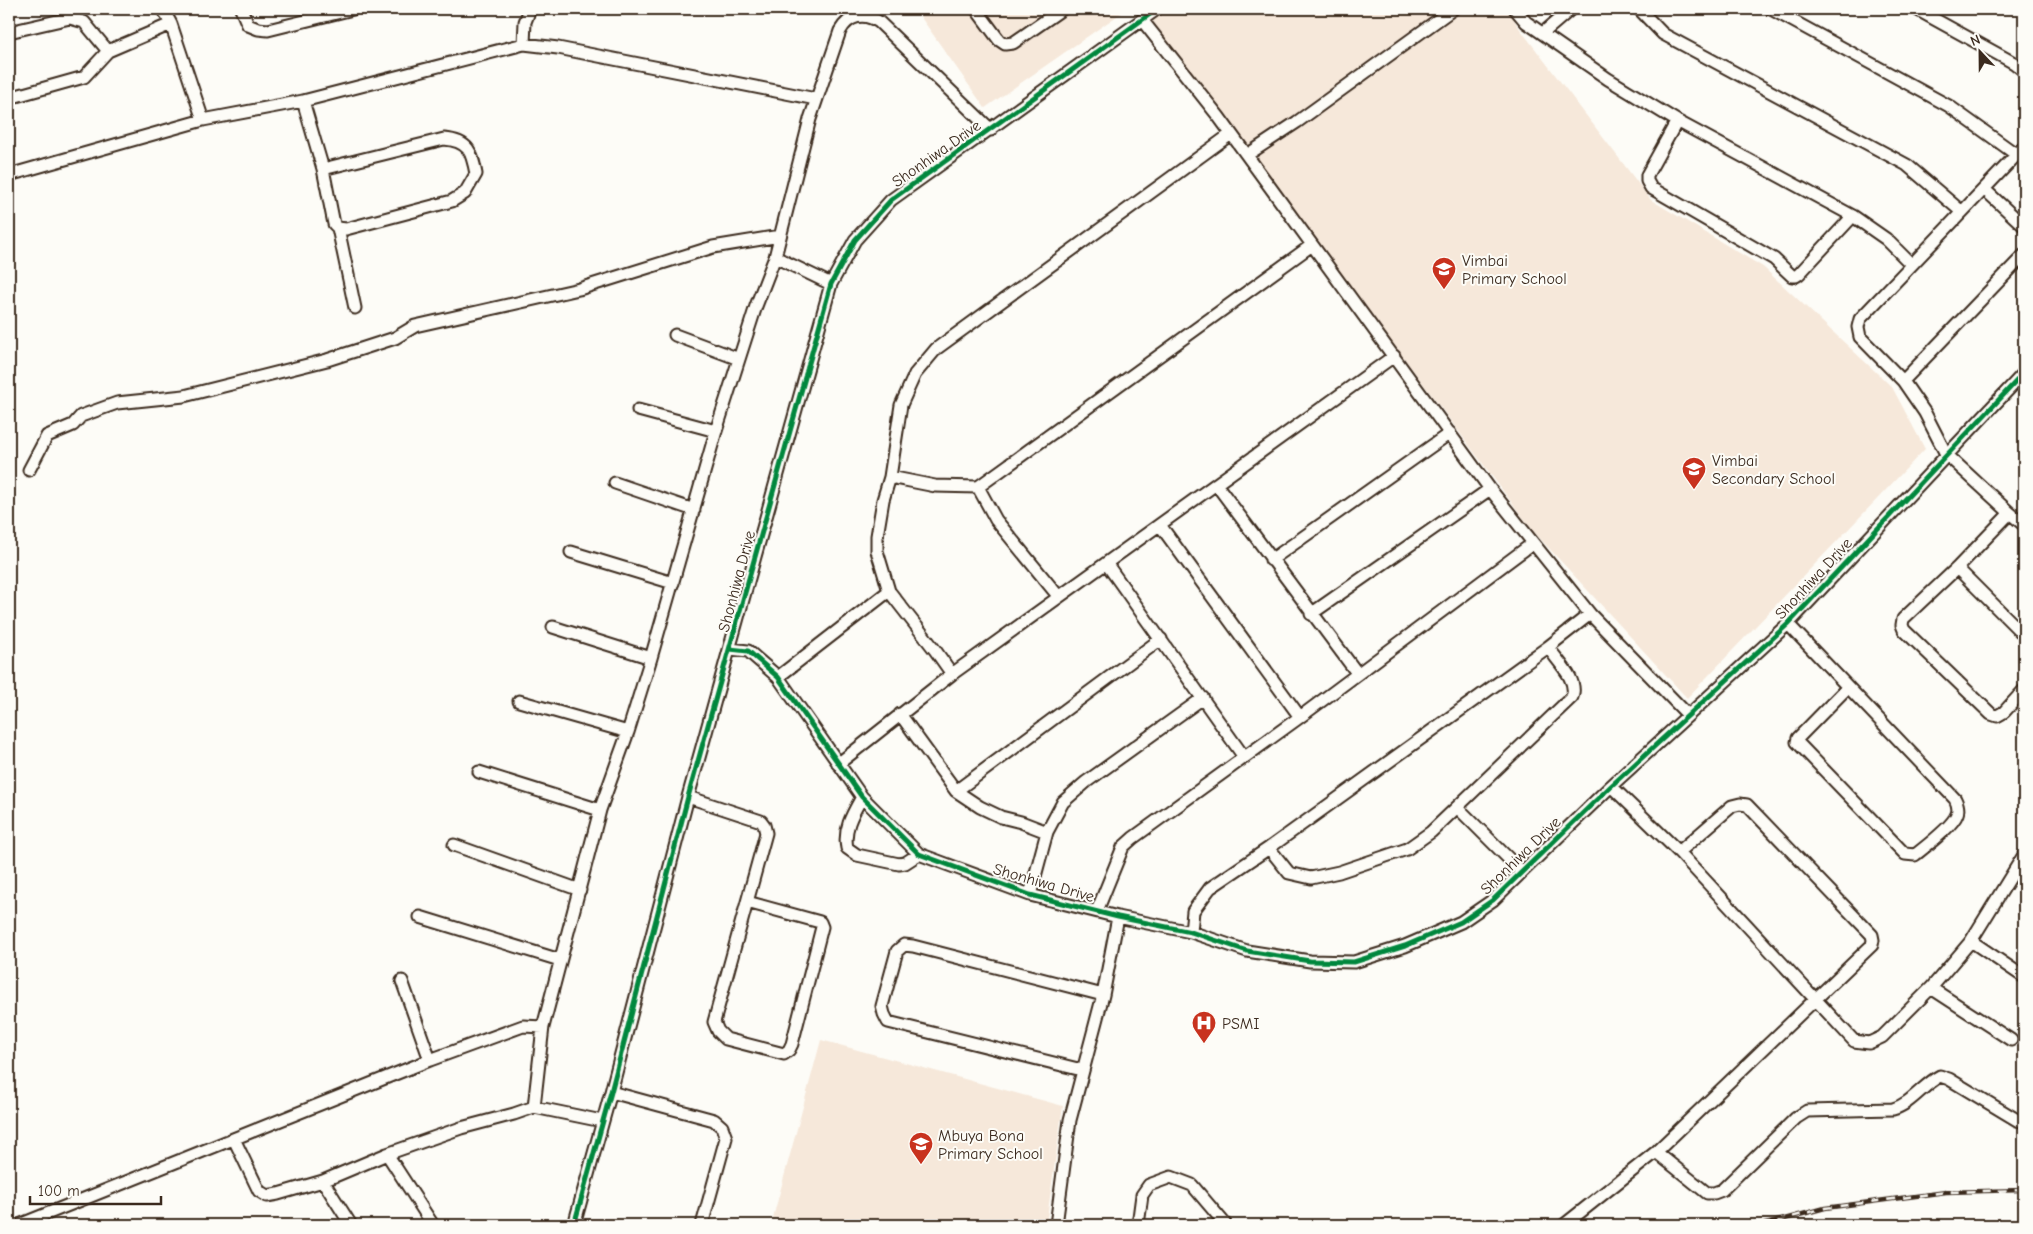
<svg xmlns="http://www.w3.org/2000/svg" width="2033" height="1234" viewBox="0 0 2033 1234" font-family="'Comic Neue',sans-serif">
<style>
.built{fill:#f6e8da}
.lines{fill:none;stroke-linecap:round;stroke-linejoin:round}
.minor-casing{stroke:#3b2a1e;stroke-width:15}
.minor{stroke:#fdfcf7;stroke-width:11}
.rail-casing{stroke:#3b2a1e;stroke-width:4.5}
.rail{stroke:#fdfcf7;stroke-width:2.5;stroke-dasharray:8;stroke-linecap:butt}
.cycleway-casing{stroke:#fdfcf7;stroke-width:8}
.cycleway{stroke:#00873e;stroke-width:5}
.labels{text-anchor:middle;stroke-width:4;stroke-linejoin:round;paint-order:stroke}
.street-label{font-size:16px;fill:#3b2a1e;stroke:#fdfcf7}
.poi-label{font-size:16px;fill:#3b2a1e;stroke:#fdfcf7;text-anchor:start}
</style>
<rect width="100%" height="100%" fill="#fdfcf7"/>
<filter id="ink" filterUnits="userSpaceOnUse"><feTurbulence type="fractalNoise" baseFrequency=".02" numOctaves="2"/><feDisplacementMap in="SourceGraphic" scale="10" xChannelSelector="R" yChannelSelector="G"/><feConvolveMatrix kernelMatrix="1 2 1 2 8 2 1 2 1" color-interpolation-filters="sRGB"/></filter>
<g filter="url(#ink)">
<!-- built -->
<path class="built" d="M 915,9 L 1127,9 L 985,108 Z
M 1166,9 L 1507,9 L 1520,29 L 1651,200 L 1763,267 L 1892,387 L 1925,449 L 1687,698 L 1533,531 L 1151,20 Z
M 821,1040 L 1063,1106 L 1046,1225 L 771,1225 Z"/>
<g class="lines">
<defs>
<path id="minor" d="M 163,9 L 171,24 L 203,120
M 241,9 L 248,25 L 258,29 L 268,30 L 353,9
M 976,9 L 999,40 L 1005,44 L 1013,43 L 1062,9
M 1515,9 L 1526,22 L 1608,79 L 1677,121 L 1853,216 L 1886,239 L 1911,264
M 1639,9 L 1663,34 L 1907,165 L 1962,212
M 1771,9 L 1949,106 L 2017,155
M 1916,9 L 2014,63 L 2024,71
M 1142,20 L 1219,117 L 1490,489 L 1590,614 L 1688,715
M 9,32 L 70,18 L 84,22 L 108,51
M 1543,33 L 1571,9
M 524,44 L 525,22 L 530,9
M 9,98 L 84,77 L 108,51 L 171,24
M 303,101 L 323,169 L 334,224 L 338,228 L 346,229 L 452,201 L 465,193 L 476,174 C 472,152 469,141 444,139 L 323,169
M 1677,121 L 1647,175 L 1647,181 L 1651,188 L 1774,259 L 1792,276 L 1796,276 L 1799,274 L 1853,216
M 2024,147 L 1860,319 L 1858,327 L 1860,337 L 1903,381 L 1925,413 L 1946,454 L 2010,513 L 1957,568 L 1903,619 L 1902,625 L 1904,630 L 1991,714 L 1997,716 L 2004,712 L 2024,690
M 1247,155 L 1297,122 L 1453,9
M 9,175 L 203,120 L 303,101 L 524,44 L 558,48 L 816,99
M 1984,189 L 2024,226
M 338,228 L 355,308
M 775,257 L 810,119 L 840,31 C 849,15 864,12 879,22 L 991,130
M 675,335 L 739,359
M 1903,381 L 2024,255
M 638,410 L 716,431
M 29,470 L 47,436 L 73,425 L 81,416 L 117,403 L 184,396 L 327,360 L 395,338 L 415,326 L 579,289 L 713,247 L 780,236
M 890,477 L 901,405 L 915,374 L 936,349 L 1231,134
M 615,483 L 694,510
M 1216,484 L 1357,673
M 978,487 L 996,520 L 1059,597
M 2010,513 L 2024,525
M 1160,525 L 1300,717
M 571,552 L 673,583
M 1271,560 L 1450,433
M 1106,563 L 1244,757
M 1957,568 L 2024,635
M 1311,614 L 1490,489
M 1788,624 L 1955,799 C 1957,803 1959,809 1957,814 C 1953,826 1925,847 1915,855 L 1905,854 L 1797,742 L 1798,738 L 1848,687
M 553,627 L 651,658
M 730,649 L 748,651 L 778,677 L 862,797 L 919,854 L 1030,895 L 1118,917 L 1191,932 L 1247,951 L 1310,961 L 1354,962 L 1405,946 L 1461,922 L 1493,900 L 1611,786 L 1788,624 L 2024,373
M 952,674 L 935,650 L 889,591 L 877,551 L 877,536 L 883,500 L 890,477 L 935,486 L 978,487 L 1312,245
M 778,677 L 889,591
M 519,701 L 628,732
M 900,714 L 956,791 L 980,807 L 1001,817 L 1021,822 L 1047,832
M 838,764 L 952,674 L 1394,356
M 479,772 L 600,810
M 1611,786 L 1679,852 L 1854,1041 L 1869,1043 L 1882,1037 L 1931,988 L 1971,941 L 2024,855
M 956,791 L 1161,639
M 688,797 L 761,821 L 764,825 L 766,833 L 714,1022 L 718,1031 L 726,1039 L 784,1054 L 789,1050 L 792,1044 L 822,927 L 820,922 L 747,902
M 862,797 C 853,813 843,829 847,848 L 857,855 L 899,864 L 905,863 L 919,854
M 1457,807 L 1521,871
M 454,845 L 580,890
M 1269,848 L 1289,873 L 1311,878 L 1339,872 L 1407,849 L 1431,832 L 1572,697 C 1579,680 1557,661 1548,647
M 1030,895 L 1047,832 L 1063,802 L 1086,782 L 1203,698
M 1097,911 L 1123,847 L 1133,838 L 1300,717 L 1532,544
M 420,917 L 560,960
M 1191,932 L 1193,911 L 1210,888 L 1269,848 L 1548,647 L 1590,614
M 1971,941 L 2024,977
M 402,981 L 430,1060
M 1931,988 L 2011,1040
M 1082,1070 L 888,1022 L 884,1014 L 882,1006 L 897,951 L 904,945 L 913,946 L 1103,995
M 611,1092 L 714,1120 L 722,1127 L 726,1138 L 702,1225
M 602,1121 L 534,1107 L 543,1027 L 600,810 L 628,732 L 651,658 L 716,431 L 756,306 L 775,257 L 831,284
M 234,1139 L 259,1191 L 267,1196 L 278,1194 L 323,1181 L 387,1154 L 461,1128 L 514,1114 L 534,1107
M 1656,1152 L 1707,1193 L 1714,1193 L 1722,1190 L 1796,1118 L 1807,1111 L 1893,1109 C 1911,1104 1923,1085 1940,1076 L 1949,1079 L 2017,1120 L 2024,1122
M 387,1154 L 433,1225
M 323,1181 L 351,1225
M 19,1225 L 430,1060 L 523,1026 L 543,1027
M 574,1225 L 611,1092 L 688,797 L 831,284 L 855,240 L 891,200 L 1157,9
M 1056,1225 L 1070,1120 L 1103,995 L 1118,917
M 1138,1225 L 1142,1195 L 1149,1185 L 1171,1177 L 1192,1185 L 1226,1225
M 1564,1225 L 1656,1152 L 1872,945 L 1873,940 L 1872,935 L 1747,805 L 1740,804 L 1732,806 L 1679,852"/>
</defs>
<!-- minor casing -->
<use href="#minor" class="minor-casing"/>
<!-- minor -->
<use href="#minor" class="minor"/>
<defs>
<path id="rail" d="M 1762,1225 L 1825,1208 L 1946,1192 L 2024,1190"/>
</defs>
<!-- rail casing -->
<use href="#rail" class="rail-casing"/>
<!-- rail -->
<use href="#rail" class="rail"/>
<defs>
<path id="cycleway" d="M 730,649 L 748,651 L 778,677 L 862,797 L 919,854 L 1030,895 L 1118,917 L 1191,932 L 1247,951 L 1310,961 L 1354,962 L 1405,946 L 1461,922 L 1493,900 L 1611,786 L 1788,624 L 2024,373
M 574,1225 L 611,1092 L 688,797 L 831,284 L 855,240 L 891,200 L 1157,9"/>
</defs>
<!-- cycleway casing -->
<use href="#cycleway" class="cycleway-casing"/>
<!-- cycleway -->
<use href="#cycleway" class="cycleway"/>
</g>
</g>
<!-- icons -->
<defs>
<symbol id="school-pin" viewBox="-11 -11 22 30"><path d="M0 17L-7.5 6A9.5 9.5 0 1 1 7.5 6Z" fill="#c8321e" stroke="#fdfcf7"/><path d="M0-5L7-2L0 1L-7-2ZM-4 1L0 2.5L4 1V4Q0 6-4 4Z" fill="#fff"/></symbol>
<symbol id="hospital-pin" viewBox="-11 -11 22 30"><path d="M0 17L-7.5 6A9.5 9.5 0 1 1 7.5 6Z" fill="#c8321e" stroke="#fdfcf7"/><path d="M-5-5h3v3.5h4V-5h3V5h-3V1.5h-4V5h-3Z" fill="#fff"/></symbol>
</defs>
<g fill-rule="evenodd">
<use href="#school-pin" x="1430" y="255" width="28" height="38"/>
<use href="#school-pin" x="1680" y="455" width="28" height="38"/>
<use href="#hospital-pin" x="1190" y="1009" width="28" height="38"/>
<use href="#school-pin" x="907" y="1130" width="28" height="38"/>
</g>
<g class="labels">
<!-- street labels -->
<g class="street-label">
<text transform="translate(936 153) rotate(-35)" y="6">Shonhiwa Drive</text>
<text transform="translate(1813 578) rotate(-47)" y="6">Shonhiwa Drive</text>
<text transform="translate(736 581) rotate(-75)" y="6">Shonhiwa Drive</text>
<text transform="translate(1520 855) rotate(-44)" y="6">Shonhiwa Drive</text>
<text transform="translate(1044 882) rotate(16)" y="6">Shonhiwa Drive</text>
</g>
<!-- poi labels -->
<g class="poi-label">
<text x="1462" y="266">Vimbai<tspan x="1462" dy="18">Primary School</tspan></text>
<text x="1712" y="466">Vimbai<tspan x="1712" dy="18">Secondary School</tspan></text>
<text x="1222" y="1029">PSMI</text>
<text x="938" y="1141">Mbuya Bona<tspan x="938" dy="18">Primary School</tspan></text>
</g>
</g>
<!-- margin -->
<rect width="2033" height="1234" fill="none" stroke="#fdfcf7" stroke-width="30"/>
<rect x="15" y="15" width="2003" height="1204" fill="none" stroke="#3b2a1e" stroke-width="2" filter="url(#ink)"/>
<!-- north arrow -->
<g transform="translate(1980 52) rotate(338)" stroke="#fdfcf7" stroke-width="4" paint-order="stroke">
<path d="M0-4L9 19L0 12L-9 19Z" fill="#3b2a1e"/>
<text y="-8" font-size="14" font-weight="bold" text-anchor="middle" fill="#3b2a1e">N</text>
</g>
<!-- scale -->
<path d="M30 1196v8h131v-8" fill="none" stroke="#3b2a1e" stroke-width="2.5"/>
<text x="38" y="1196" font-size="15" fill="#3b2a1e" stroke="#fdfcf7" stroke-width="4" paint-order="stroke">100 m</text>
</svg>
